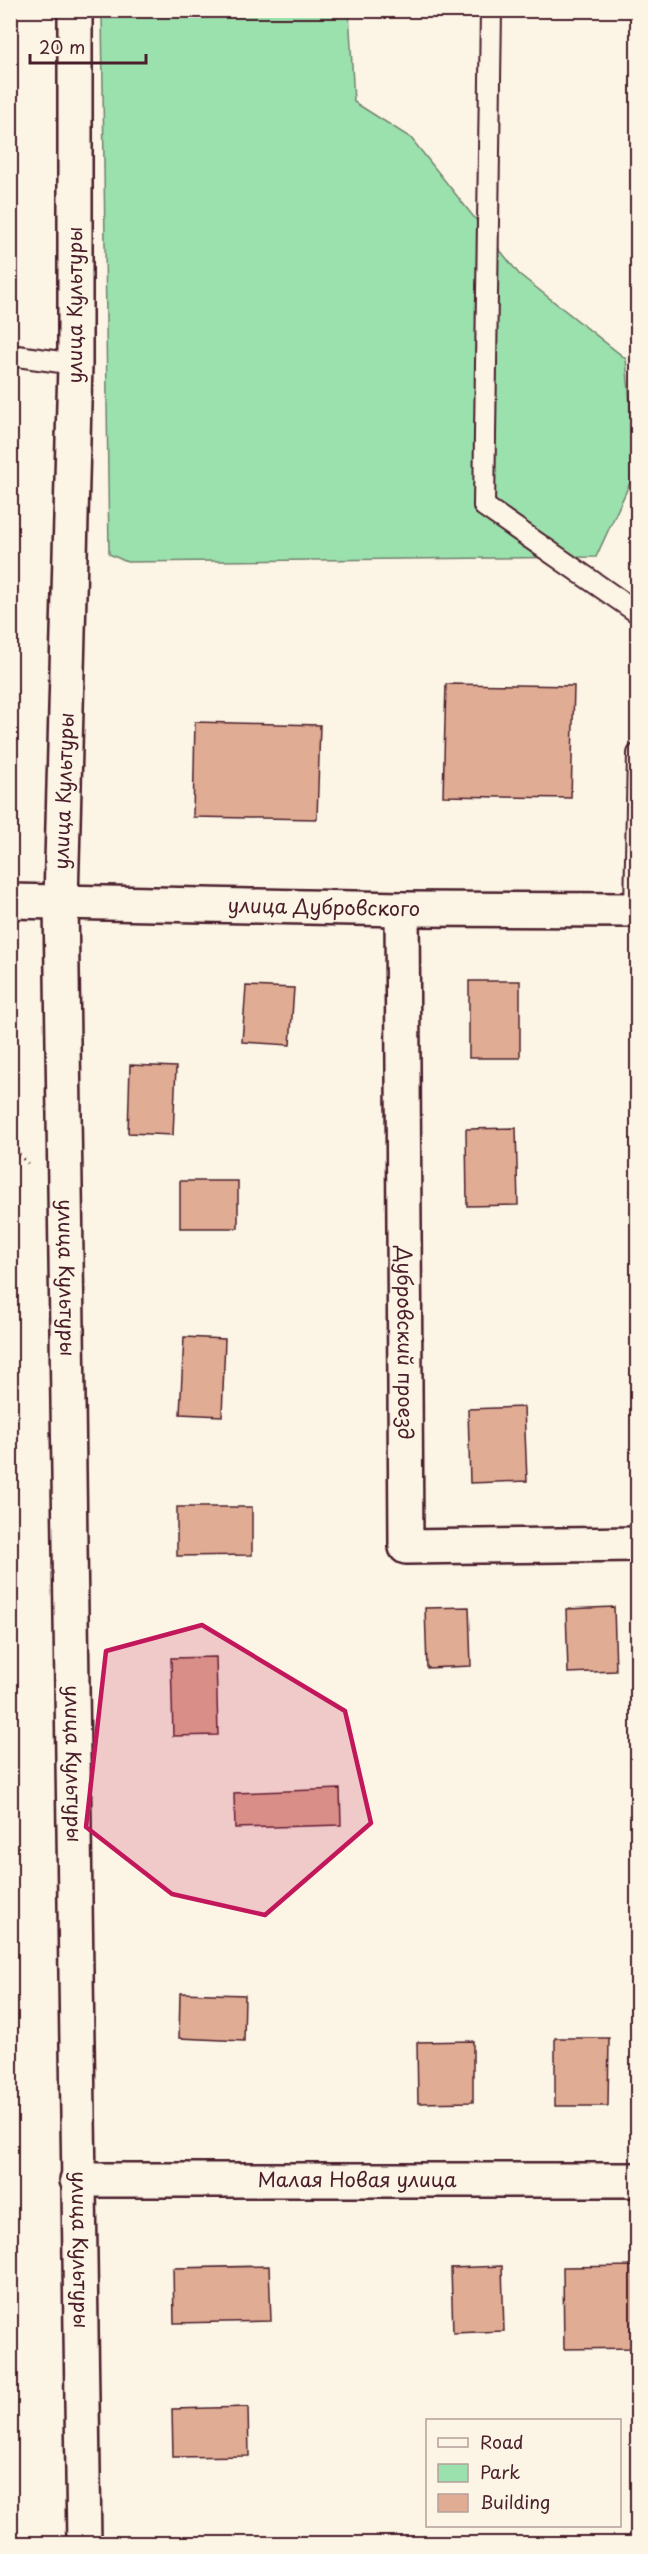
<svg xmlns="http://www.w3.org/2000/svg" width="648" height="2554" viewBox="0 0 648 2554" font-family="'Playpen Sans',sans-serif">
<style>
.green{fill:#9be1ae;stroke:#72806c;stroke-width:1.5}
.building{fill:#e0ac94;stroke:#4a1f2b;stroke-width:1.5}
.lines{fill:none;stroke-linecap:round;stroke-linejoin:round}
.lane-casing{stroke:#4a1f2b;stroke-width:24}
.street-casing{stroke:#4a1f2b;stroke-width:38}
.secondary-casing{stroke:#4a1f2b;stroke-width:38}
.path{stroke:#4a1f2b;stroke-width:4;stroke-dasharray:1.5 4.5;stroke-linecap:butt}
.lane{stroke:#fcf5e5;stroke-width:20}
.street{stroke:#fcf5e5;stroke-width:33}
.secondary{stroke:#fcf5e5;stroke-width:33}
.marked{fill:#c2185b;fill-opacity:0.2;stroke:#c2185b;stroke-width:4.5;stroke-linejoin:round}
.labels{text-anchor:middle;stroke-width:4.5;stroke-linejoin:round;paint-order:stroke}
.street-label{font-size:20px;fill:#4a1f2b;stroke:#fcf5e5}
</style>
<rect width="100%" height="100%" fill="#fcf5e5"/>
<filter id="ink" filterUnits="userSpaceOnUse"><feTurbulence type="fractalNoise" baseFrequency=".0167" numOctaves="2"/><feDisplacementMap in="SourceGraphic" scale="12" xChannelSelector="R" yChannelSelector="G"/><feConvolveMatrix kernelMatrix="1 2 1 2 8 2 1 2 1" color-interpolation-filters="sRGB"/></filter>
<g filter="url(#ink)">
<!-- green -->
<path class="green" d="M 102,11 L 349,11 L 354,102 L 411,138 L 519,274 L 626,359 L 636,470 L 596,557 L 127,562 L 109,554 Z"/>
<!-- building -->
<path class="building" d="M 446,684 L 574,686 L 571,798 L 443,796 Z
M 195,722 L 320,725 L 317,819 L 193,817 Z
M 469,981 L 520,981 L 520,1058 L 469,1058 Z
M 246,986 L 294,988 L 290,1045 L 242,1042 Z
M 130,1065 L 176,1067 L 173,1135 L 128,1133 Z
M 516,1128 L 518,1205 L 467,1206 L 466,1129 Z
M 180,1181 L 238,1181 L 238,1228 L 180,1228 Z
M 184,1337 L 225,1339 L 222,1416 L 180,1414 Z
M 524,1407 L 527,1481 L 470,1483 L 468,1409 Z
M 177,1507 L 252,1507 L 252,1555 L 177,1556 Z
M 469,1607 L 471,1666 L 427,1668 L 425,1608 Z
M 614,1607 L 616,1671 L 568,1673 L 566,1609 Z
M 216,1657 L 218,1735 L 173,1736 L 171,1658 Z
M 340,1789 L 341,1825 L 235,1828 L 234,1793 Z
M 180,1993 L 245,1995 L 244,2041 L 179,2038 Z
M 555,2038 L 609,2038 L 608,2106 L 555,2106 Z
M 473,2041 L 473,2102 L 418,2103 L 417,2042 Z
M 10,2219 L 12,2219 L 11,2259 L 10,2259 Z
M 269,2266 L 271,2321 L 174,2323 L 173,2268 Z
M 502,2266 L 504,2331 L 453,2333 L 451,2268 Z
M 638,2266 L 638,2348 L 564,2349 L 563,2267 Z
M 248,2407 L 249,2456 L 173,2457 L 172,2409 Z"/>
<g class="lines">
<defs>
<path id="lane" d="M 491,10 L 484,506 L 638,613
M 10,355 L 75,364
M 635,910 L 638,754"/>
<g id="street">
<path id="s1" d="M 75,10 L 75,364 L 61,901 L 84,2544"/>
<path id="s2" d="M 402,909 L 406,1547 L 638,1544"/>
<path id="s3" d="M 77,2180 L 638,2180"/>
</g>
<g id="secondary">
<path id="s4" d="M 10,901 L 402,909 L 638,910"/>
</g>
</defs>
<!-- lane casing -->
<use href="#lane" class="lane-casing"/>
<!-- street casing -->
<use href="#street" class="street-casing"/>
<!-- secondary casing -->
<use href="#secondary" class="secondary-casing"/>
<!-- path -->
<path class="path" d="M 10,1146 L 28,1163"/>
<!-- lane -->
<use href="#lane" class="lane"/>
<!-- street -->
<use href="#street" class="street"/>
<!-- secondary -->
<use href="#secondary" class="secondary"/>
</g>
</g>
<!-- marked area -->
<path class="marked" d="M 202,1625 L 345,1711 L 371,1823 L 265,1915 L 172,1894 L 86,1827 L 106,1651 Z"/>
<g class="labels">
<!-- street labels -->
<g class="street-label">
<text transform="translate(75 305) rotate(-90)" y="7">улица Культуры</text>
<text transform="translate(64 791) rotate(-88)" y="7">улица Культуры</text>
<text dy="7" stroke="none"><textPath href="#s4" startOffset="314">улица Дубровского</textPath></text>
<text dy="7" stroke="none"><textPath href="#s1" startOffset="1268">улица Культуры</textPath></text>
<text dy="7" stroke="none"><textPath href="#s2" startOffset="434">Дубровский проезд</textPath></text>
<text dy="7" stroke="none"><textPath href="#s1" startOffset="1754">улица Культуры</textPath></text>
<text dy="7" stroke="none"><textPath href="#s3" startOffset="280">Малая Новая улица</textPath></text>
<text dy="7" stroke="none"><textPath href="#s1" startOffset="2240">улица Культуры</textPath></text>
</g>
</g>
<!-- margin -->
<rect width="648" height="2554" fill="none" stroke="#fcf5e5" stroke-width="36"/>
<rect x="18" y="18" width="612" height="2518" fill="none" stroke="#4a1f2b" stroke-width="2" filter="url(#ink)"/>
<!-- legend -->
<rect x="426" y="2419" width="195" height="108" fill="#fcf5e5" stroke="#b59f9b" stroke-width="1.5"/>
<rect x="438" y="2438" width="30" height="9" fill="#fcf5e5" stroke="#b59f9b" stroke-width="1.5"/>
<text x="480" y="2449" font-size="18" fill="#4a1f2b">Road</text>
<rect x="438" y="2464" width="30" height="18" fill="#9be1ae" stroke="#b59f9b" stroke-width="1.5"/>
<text x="480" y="2479" font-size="18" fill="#4a1f2b">Park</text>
<rect x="438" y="2494" width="30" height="18" fill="#e0ac94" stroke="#b59f9b" stroke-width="1.5"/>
<text x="480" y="2509" font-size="18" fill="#4a1f2b">Building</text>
<!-- scale -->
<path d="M30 54v9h116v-9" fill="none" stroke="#4a1f2b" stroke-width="3"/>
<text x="39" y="54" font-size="18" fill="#4a1f2b" stroke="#fcf5e5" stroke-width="4.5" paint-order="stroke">20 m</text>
</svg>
